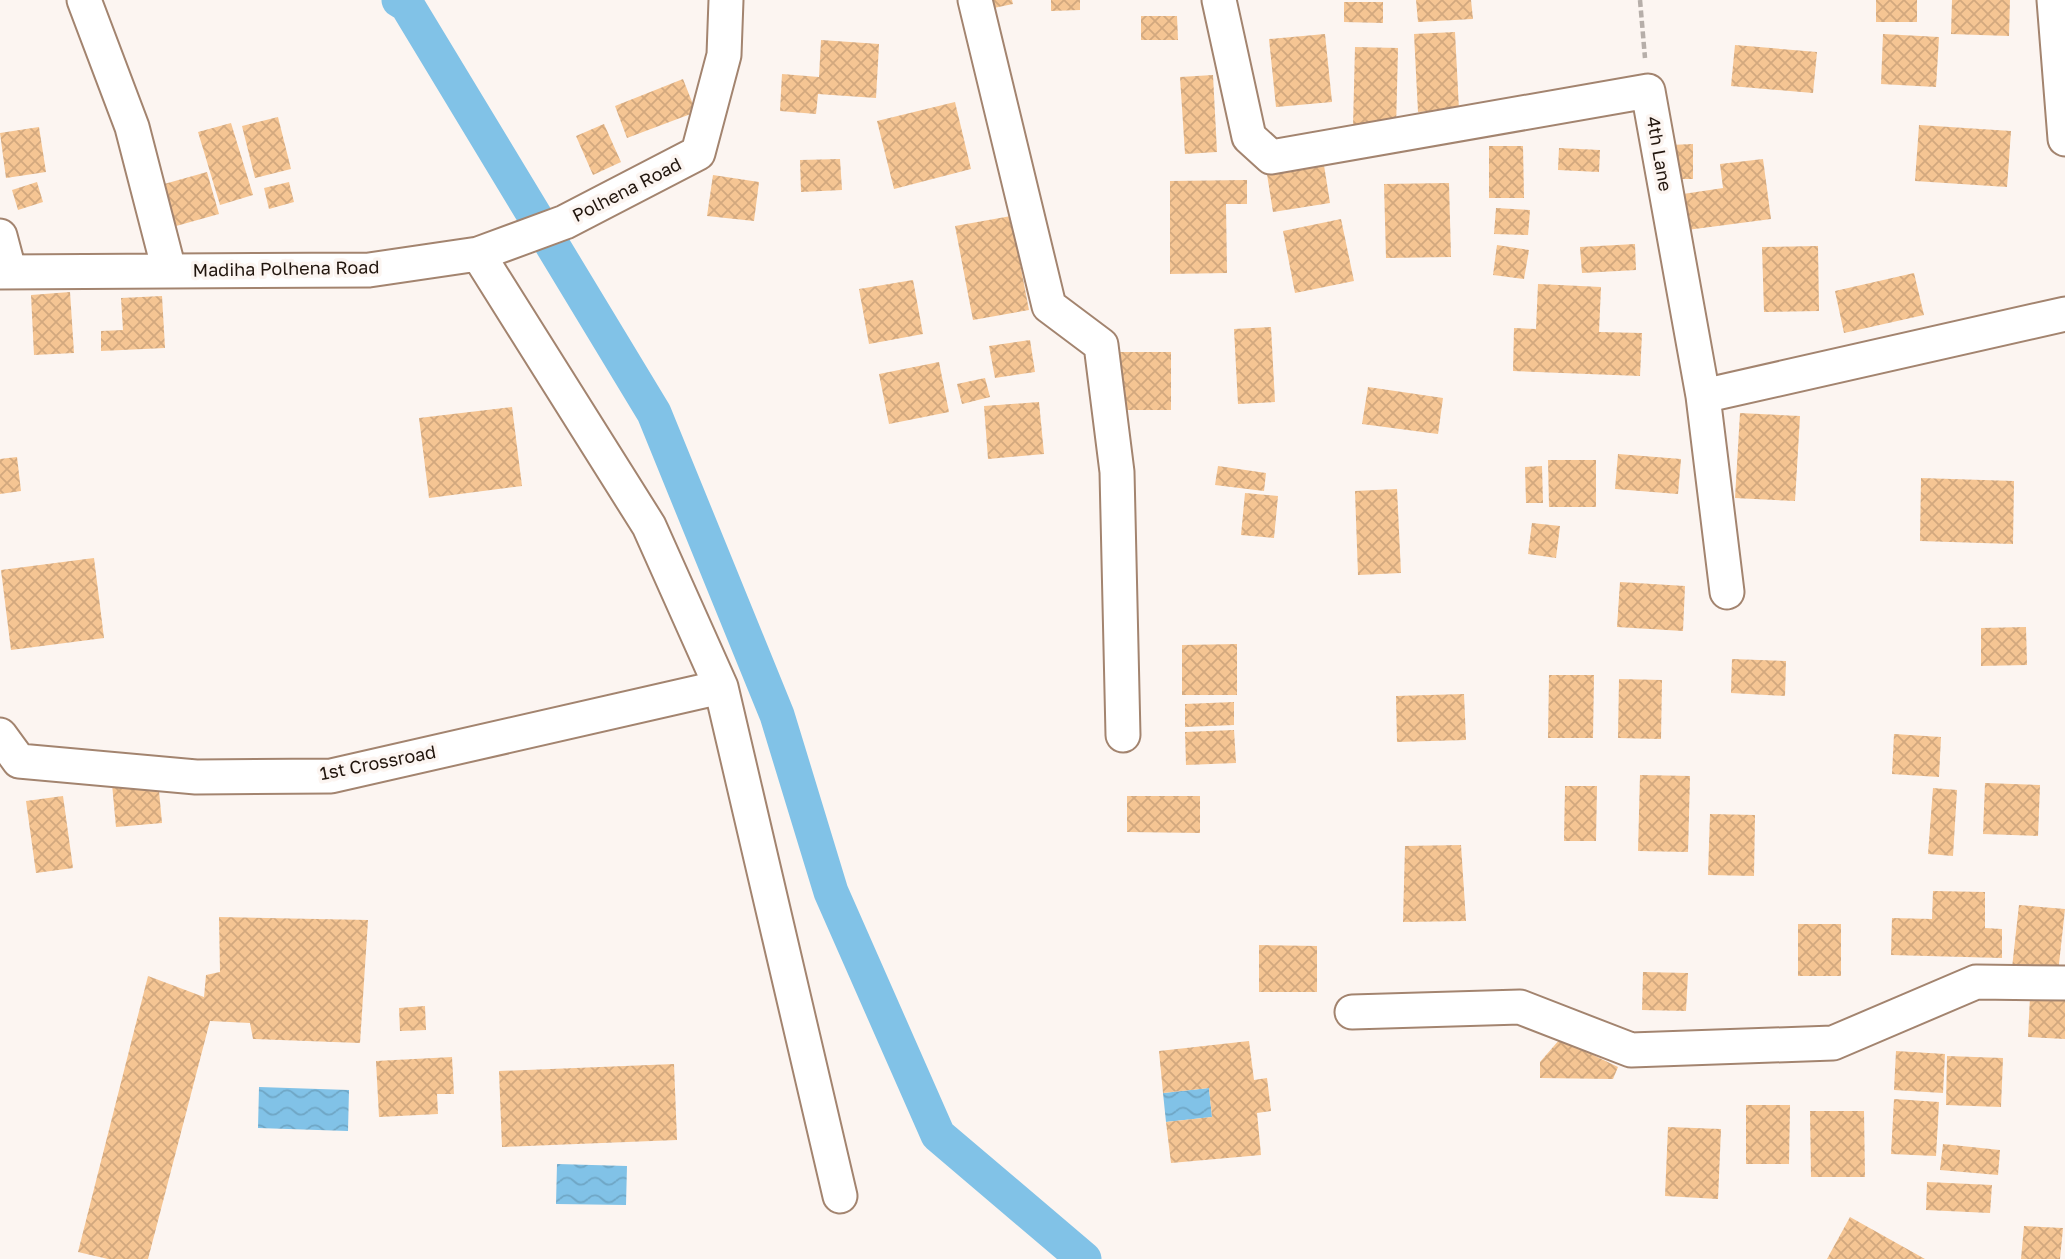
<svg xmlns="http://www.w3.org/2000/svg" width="2065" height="1259" viewBox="0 0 2065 1259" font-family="'Golos Text',sans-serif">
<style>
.water{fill:url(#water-waves)}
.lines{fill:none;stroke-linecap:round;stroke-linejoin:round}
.canal{stroke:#81c2e7;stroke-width:35}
.building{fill:url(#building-cross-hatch)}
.minor-casing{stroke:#a3846f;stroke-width:37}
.path{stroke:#b6aea9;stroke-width:4.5;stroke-dasharray:7 3.5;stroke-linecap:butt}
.minor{stroke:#fff;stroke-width:33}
.labels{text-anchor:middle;stroke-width:7;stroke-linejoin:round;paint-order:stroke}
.street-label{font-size:18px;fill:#21150d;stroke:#fcf5f1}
</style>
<defs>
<pattern id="water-waves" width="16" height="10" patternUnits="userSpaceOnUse" patternTransform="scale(1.75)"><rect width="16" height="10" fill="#81c2e7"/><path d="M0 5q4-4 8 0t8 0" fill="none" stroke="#6fa6c5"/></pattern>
<pattern id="building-cross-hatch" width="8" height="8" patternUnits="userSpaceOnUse" patternTransform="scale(1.75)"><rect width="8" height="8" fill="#f5c593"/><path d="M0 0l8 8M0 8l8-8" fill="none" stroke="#d2a87e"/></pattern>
</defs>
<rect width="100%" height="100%" fill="#fcf5f1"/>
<!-- water -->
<path class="water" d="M 259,1087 L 349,1090 L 348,1131 L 258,1128 Z
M 1209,1088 L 1212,1117 L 1166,1122 L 1163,1093 Z
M 557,1164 L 627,1166 L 626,1205 L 556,1204 Z"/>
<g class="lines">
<!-- canal -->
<path class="canal" d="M 399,0 L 407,5 L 654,413 L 777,715 L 831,892 L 938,1135 L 1084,1259"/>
</g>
<!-- building -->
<path class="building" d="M 987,0 L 1012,0 L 1013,4 L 989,9 Z
M 1051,0 L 1080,0 L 1080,10 L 1051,11 Z
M 1416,0 L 1471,0 L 1473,19 L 1418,22 Z
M 1876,0 L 1917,0 L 1917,22 L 1876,22 Z
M 1952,0 L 2010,0 L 2009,36 L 1951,34 Z
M 1344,2 L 1383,2 L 1383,23 L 1344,22 Z
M 1141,16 L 1177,16 L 1178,40 L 1141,40 Z
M 1455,32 L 1459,110 L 1418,112 L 1414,34 Z
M 1325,34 L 1332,102 L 1276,107 L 1269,39 Z
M 1883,34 L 1939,37 L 1936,87 L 1881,84 Z
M 821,40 L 879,44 L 876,98 L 818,94 L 816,114 L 780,111 L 782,74 L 819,77 Z
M 1735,45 L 1817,52 L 1813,93 L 1731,86 Z
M 1355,47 L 1398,48 L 1396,129 L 1353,127 Z
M 1213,75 L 1217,152 L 1185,154 L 1180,77 Z
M 683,79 L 696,112 L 627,138 L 615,106 Z
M 955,102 L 971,169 L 894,189 L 877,121 Z
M 278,117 L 291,169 L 255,178 L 242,126 Z
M 231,123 L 253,195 L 220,205 L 198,132 Z
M 604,124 L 621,162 L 593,175 L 576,136 Z
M 1919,125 L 2011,131 L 2007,187 L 1915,181 Z
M 39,127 L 46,172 L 6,178 L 0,133 Z
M 1693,144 L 1693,179 L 1670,179 L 1670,145 Z
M 1489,146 L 1523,146 L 1524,198 L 1489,198 Z
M 1559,148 L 1600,150 L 1599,172 L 1558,170 Z
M 840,159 L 842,190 L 801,192 L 800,160 Z
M 1323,159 L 1330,203 L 1273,212 L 1266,168 Z
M 1763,159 L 1771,219 L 1687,230 L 1683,194 L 1723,188 L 1720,164 Z
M 207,172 L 219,214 L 169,228 L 157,186 Z
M 713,175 L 759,182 L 754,221 L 707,216 Z
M 1247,180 L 1247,204 L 1226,204 L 1227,273 L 1170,274 L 1170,181 Z
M 37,182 L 43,202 L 18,210 L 12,190 Z
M 289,182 L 294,202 L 269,209 L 264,188 Z
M 1449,183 L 1451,257 L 1386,258 L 1384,184 Z
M 1496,208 L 1530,210 L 1528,235 L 1494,234 Z
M 1011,216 L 1029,310 L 973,320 L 955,226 Z
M 1341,219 L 1354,281 L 1295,293 L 1283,231 Z
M 1635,244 L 1636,270 L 1582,273 L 1580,247 Z
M 1497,245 L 1529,250 L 1524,279 L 1493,275 Z
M 1818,246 L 1819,311 L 1764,312 L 1762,247 Z
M 1914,273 L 1924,315 L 1844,333 L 1835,291 Z
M 913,280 L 923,334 L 869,344 L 859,289 Z
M 1538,284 L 1601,287 L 1599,332 L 1642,333 L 1640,376 L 1513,371 L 1514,328 L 1536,329 Z
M 70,292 L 74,353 L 34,355 L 31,295 Z
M 162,296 L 165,348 L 101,351 L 101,331 L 123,330 L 121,298 Z
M 1271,327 L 1275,402 L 1238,404 L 1234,329 Z
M 1030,340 L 1035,372 L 995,378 L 989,346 Z
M 1117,352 L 1171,352 L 1171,410 L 1118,410 Z
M 939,362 L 949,412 L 889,424 L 879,374 Z
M 985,378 L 990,397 L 962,404 L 957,384 Z
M 1368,387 L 1443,398 L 1438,434 L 1362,424 Z
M 1039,402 L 1044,454 L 988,459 L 984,406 Z
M 512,407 L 522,486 L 429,498 L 419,418 Z
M 1740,413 L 1800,416 L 1795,501 L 1735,498 Z
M 1618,454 L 1681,459 L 1678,494 L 1615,489 Z
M 17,457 L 21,491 L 0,494 L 0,459 Z
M 1548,460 L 1596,460 L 1596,507 L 1549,507 Z
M 1218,466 L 1266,473 L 1264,491 L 1215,485 Z
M 1542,466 L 1543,503 L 1526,503 L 1525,467 Z
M 1921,478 L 2014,481 L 2013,544 L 1920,541 Z
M 1397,489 L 1401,573 L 1358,575 L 1355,491 Z
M 1245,493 L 1278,496 L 1274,538 L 1241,535 Z
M 1532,523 L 1560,526 L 1556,558 L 1528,554 Z
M 94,558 L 104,638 L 11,650 L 1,570 Z
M 1620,582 L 1685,586 L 1683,631 L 1617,627 Z
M 2026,627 L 2027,665 L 1981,666 L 1981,628 Z
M 1237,644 L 1237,695 L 1182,695 L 1182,645 Z
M 1732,659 L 1786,661 L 1785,696 L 1731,693 Z
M 1549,675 L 1594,675 L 1593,738 L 1548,738 Z
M 1619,679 L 1662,680 L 1661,739 L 1618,738 Z
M 1464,694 L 1466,740 L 1397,742 L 1396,696 Z
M 1234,702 L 1234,725 L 1185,727 L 1185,704 Z
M 1234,730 L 1236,763 L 1186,765 L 1185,732 Z
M 1894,734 L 1941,737 L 1939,777 L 1892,774 Z
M 1640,775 L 1690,776 L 1688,852 L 1638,851 Z
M 158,780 L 162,823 L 116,827 L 112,784 Z
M 1985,783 L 2040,785 L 2038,836 L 1983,834 Z
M 1565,786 L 1597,786 L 1596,841 L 1564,841 Z
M 1933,788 L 1957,790 L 1953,856 L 1928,854 Z
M 63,796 L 73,868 L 36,873 L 26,801 Z
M 1127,796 L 1200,796 L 1200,833 L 1127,832 Z
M 1710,814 L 1755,815 L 1754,876 L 1708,875 Z
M 1461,845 L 1466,921 L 1403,922 L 1405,846 Z
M 1933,891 L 1985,892 L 1985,928 L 2002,929 L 2002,958 L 1891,955 L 1892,918 L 1932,919 Z
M 2019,905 L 2065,909 L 2058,973 L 2012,968 Z
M 219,917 L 368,920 L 360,1043 L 253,1039 L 250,1023 L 210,1021 L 148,1259 L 108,1259 L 78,1252 L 148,976 L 204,997 L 206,975 L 220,972 Z
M 1798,924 L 1841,924 L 1841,976 L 1798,976 Z
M 1259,945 L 1317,946 L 1317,992 L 1259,992 Z
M 1643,972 L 1688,973 L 1686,1011 L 1642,1010 Z
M 2030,997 L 2065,999 L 2065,1039 L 2028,1037 Z
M 425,1006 L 426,1030 L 400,1031 L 399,1008 Z
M 1560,1039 L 1618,1067 L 1613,1079 L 1540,1078 L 1540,1062 Z
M 1249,1041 L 1254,1080 L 1267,1078 L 1271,1111 L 1257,1113 L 1261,1155 L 1171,1163 L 1166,1122 L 1212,1117 L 1209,1088 L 1163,1093 L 1159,1051 Z
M 1896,1051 L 1945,1054 L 1943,1093 L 1894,1090 Z
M 1947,1056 L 2003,1058 L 2001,1107 L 1946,1105 Z
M 452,1057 L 454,1094 L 437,1094 L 438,1114 L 379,1117 L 376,1061 Z
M 674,1064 L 677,1140 L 502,1147 L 499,1071 Z
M 1894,1099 L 1939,1102 L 1936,1156 L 1891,1154 Z
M 1746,1105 L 1790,1105 L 1789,1164 L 1746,1164 Z
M 1810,1111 L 1864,1111 L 1865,1177 L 1811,1177 Z
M 1668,1127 L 1721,1129 L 1718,1199 L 1665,1196 Z
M 1943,1144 L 2000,1150 L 1998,1175 L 1940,1170 Z
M 1927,1182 L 1992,1185 L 1990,1213 L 1926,1210 Z
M 1850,1217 L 1925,1259 L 1827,1259 Z
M 2024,1226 L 2063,1228 L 2060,1259 L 2021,1259 Z"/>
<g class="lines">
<defs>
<path id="minor" d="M 84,0 L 132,127 L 169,270
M 975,0 L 1049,306 L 1101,345 L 1117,472 L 1123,735
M 1219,0 L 1249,137 L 1271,157 L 1648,91 L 1703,396 L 2065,314
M 2054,0 L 2065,139
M 0,236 L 9,270
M 478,254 L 649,526 L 721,687 L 840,1196
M 0,272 L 369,270 L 478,254 L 565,222 L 698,153 L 724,55 L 726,0
M 1703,396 L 1727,592
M 0,735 L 19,761 L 196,777 L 331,776 L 721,687
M 1352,1012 L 1520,1007 L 1631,1050 L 1833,1043 L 1976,982 L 2065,983"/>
</defs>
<!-- minor casing -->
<use href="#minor" class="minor-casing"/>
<!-- path -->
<path class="path" d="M 1640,0 L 1645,58"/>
<!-- minor -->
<use href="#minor" class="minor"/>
</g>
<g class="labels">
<!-- street labels -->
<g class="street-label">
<text transform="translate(1659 154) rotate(80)" y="6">4th Lane</text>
<text transform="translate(627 190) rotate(-27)" y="6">Polhena Road</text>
<text transform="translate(286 269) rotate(-1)" y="6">Madiha Polhena Road</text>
<text transform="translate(378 763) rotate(-11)" y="6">1st Crossroad</text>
</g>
</g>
</svg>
